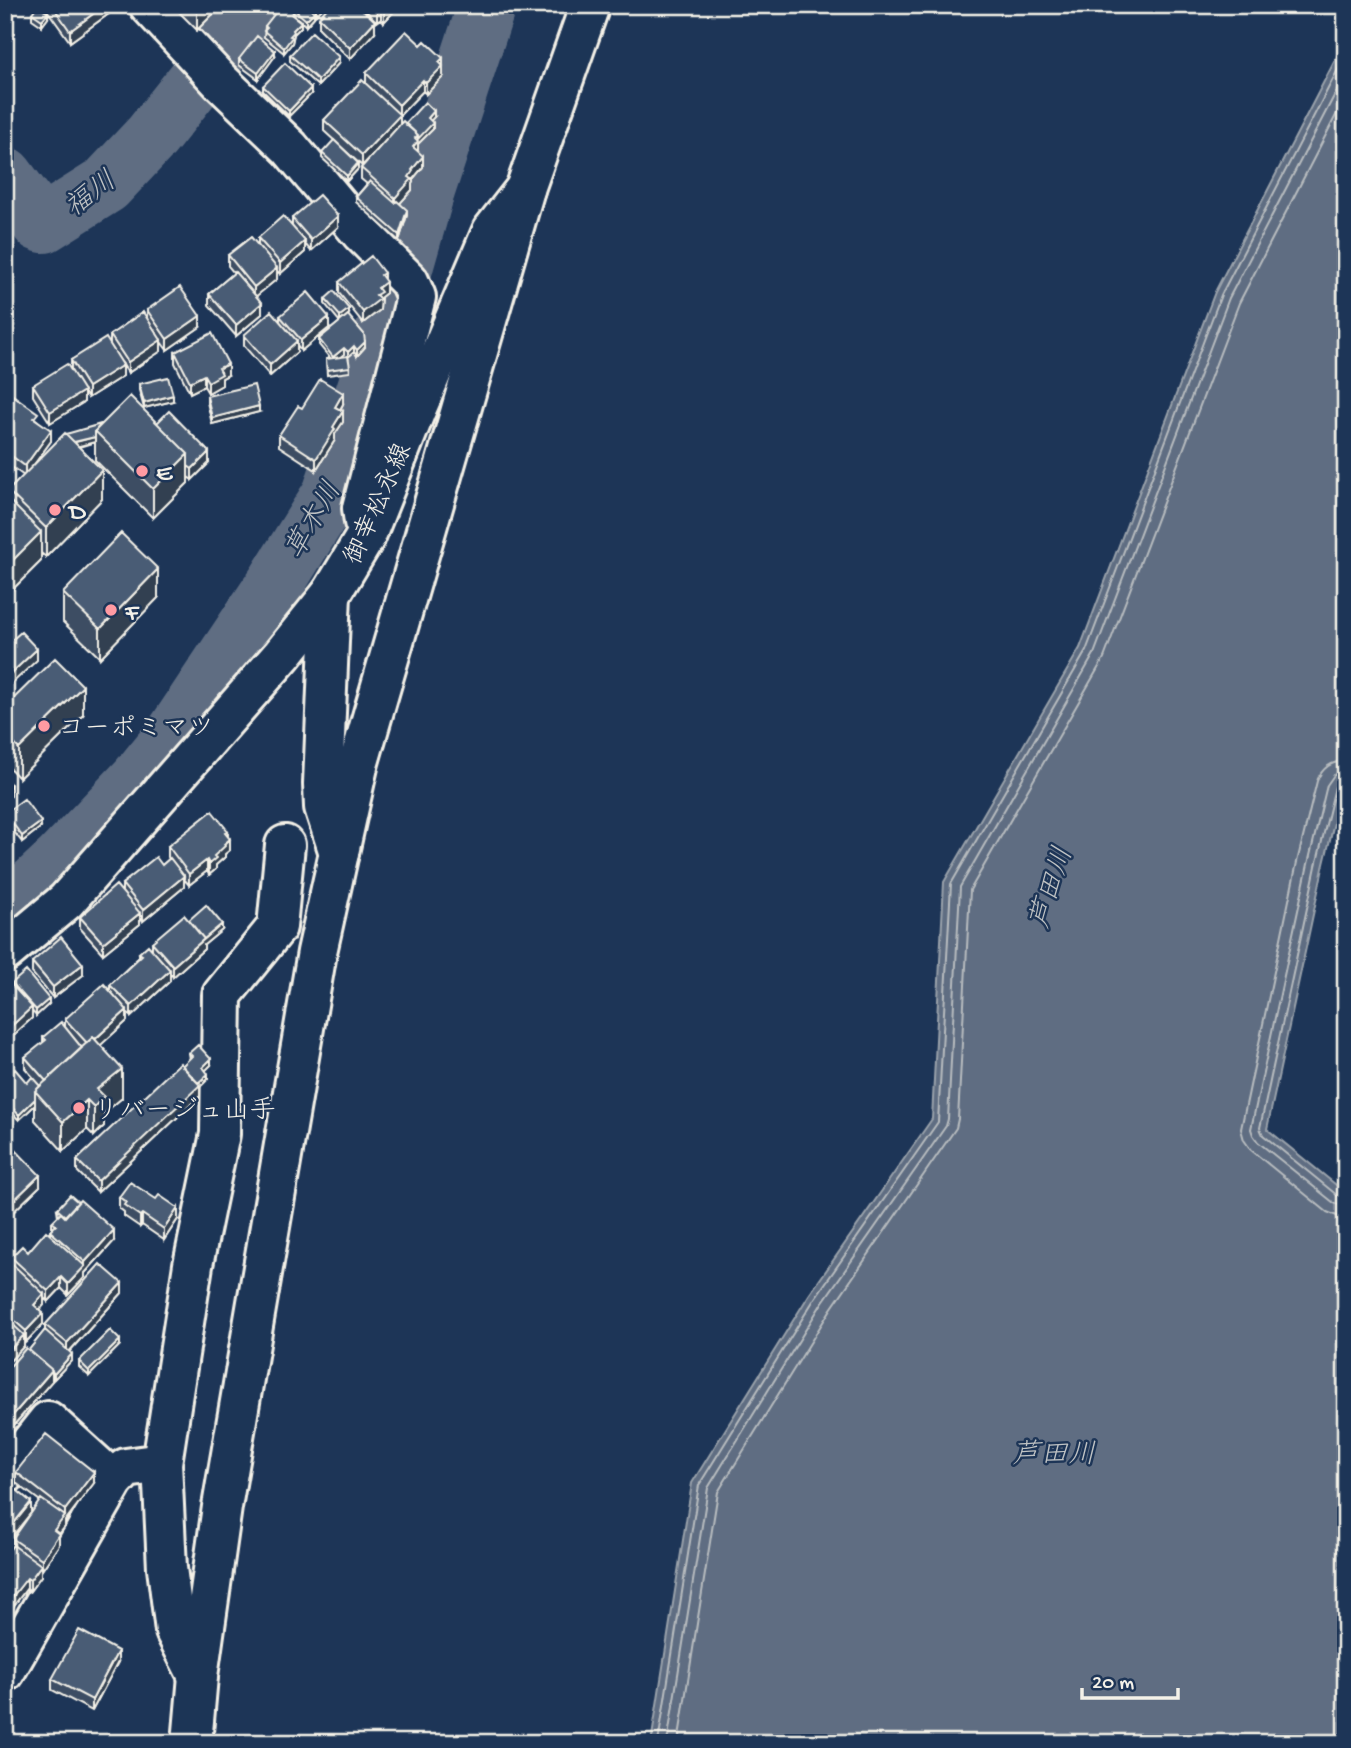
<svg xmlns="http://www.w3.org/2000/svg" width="1351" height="1748" viewBox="0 0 1351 1748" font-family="'Gochi Hand','Klee One',sans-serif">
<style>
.water{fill:#5e6d82;stroke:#9aa2ab;stroke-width:2}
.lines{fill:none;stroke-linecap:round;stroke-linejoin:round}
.shore{stroke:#b8bcbf;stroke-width:2}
.river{stroke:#5e6d82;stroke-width:58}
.minor-casing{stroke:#f4f1e8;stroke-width:44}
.tertiary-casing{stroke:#f4f1e8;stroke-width:44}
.secondary-casing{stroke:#f4f1e8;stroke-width:44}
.minor{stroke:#1d3557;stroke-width:38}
.tertiary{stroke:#1d3557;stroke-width:38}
.secondary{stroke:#1d3557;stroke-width:38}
.wall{fill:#3e4e64;stroke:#f4f1e8;stroke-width:2}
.shaded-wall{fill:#324051;stroke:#f4f1e8;stroke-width:2}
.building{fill:#485b74;stroke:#f4f1e8;stroke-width:2}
.poi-dot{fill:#ff9aa2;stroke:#1d3557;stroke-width:2.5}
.labels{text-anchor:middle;stroke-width:5;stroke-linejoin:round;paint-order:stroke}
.poi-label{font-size:26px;fill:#f4f1e8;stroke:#1d3557;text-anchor:start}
.street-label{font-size:26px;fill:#f4f1e8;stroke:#1d3557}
.water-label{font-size:28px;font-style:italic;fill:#c0c3c4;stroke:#1d3557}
</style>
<rect width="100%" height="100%" fill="#1d3557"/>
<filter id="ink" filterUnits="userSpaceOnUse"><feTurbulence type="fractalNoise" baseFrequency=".0143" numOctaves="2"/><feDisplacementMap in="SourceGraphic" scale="14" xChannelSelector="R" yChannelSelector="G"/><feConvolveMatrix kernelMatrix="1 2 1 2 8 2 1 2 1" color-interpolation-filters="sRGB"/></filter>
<g filter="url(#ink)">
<!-- water -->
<path class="water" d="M 1346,39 L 1346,774 L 1323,868 L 1267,1129 L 1346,1193 L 1346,1743 L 651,1743 L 692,1483 L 809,1295 L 932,1119 L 944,882 L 1080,648 L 1215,292 Z"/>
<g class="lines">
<!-- shore -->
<path class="shore" d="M 1346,761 C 1332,761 1322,768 1317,781 L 1297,862 L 1241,1129 L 1244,1140 L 1251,1150 L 1327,1212 L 1337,1216 L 1346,1217
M 1346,772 L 1334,775 L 1327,785 L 1308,864 L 1251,1129 L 1253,1135 L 1258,1142 L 1334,1203 L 1346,1207
M 1346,780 L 1339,782 L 1335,787 L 1316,866 L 1260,1128 L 1263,1135 L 1338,1196 L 1346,1198
M 658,1743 L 699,1485 L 815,1298 L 938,1122 L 951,884 L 1086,651 L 1221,295 L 1346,54
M 667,1743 L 708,1488 L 822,1303 L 946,1126 L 948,1119 L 960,887 L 1094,654 L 1229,298 L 1346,73
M 678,1743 L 718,1492 L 831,1309 L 956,1128 L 958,1119 L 970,890 L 1104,658 L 1239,303 L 1346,96"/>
<!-- river -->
<path class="river" d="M 218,53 L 251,5
M 5,176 L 40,223 L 44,224 L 106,185 L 152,136 L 198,78
M 5,913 L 61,861 L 138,780 L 172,738 L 277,581 L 331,494 L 396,296 L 425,194 L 487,5"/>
<defs>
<path id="minor" d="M 149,5 L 220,81 L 290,148 L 361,233 L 409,281 L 416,297 L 362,508 L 364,522
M 331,594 L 323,784 L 324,807 L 339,853
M 5,1475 L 48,1421 L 114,1481
M 5,1672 L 114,1481 L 126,1468 L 162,1463
M 198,1676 L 175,1631 L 167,1568 L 162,1463 L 193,1265 L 220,1134 L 222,995 L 277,927 L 285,845"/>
<path id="tertiary" d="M 192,1743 L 198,1676 L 222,1507 L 317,952 L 359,762 L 525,189"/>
<path id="secondary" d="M 5,952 L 66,901 L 282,655 L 331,594 L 366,536 L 416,410 L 492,231 L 525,189 L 590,5"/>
</defs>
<!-- minor casing -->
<use href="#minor" class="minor-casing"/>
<!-- tertiary casing -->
<use href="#tertiary" class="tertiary-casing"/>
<!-- secondary casing -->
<use href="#secondary" class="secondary-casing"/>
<!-- minor -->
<use href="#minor" class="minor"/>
<!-- tertiary -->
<use href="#tertiary" class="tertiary"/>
<!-- secondary -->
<use href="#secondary" class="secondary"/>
</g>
<!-- wall -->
<path class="wall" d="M 47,5 L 110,5 L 110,13 L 70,42 L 47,10 Z
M 172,5 L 218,5 L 218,9 L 197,30 Z
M 286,5 L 326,5 L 316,15 L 314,13 L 314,17 L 306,26 L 294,15 L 301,27 L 294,34 L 292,43 L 284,53 L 264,37 L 265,26 L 284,10 L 286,8 Z
M 360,5 L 400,5 L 384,22 L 381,19 L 377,22 Z
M 32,13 L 48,18 L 42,26 L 32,19 Z
M 319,17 L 375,32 L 350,59 L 319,28 Z
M 290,55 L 339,63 L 318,86 L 290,61 Z
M 275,56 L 258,79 L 239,65 L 239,59 Z
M 366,73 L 443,77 L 426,94 L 423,91 L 400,115 L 400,125 L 434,117 L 430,121 L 433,129 L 418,144 L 418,152 L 423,167 L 413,179 L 413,182 L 412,184 L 412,190 L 400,203 L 407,215 L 399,241 L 356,202 L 356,197 L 367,184 L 361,179 L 361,168 L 362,166 L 324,131 L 324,120 L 366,84 Z
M 263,86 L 311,94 L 289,116 L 263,91 Z
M 322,153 L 358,169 L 347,181 L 322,158 Z
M 292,218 L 338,227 L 311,251 L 305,244 L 305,252 L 280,274 L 277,271 L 277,279 L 256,296 L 262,314 L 236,336 L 209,305 L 209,294 L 234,273 L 228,266 L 228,255 L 258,246 L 258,238 L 292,227 Z
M 384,280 L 386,293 L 381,297 L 380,310 L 363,323 L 339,293 L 339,282 Z
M 325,299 L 349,314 L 342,320 L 365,347 L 357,356 L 354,352 L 348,357 L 350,372 L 327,375 L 326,359 L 330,358 L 319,345 L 319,339 L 340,322 L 325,304 Z
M 147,310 L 200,327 L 167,350 L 161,342 L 161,351 L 128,373 L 123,365 L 123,376 L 88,398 L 84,392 L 84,402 L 50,423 L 33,396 L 33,385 L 71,370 L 71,360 L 110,343 L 110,335 L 147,319 Z
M 280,316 L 329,328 L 301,351 L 297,346 L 297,352 L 270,376 L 244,346 L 244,335 L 280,322 Z
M 175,352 L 228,375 L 222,378 L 222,385 L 208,393 L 204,386 L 190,393 L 175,363 Z
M 139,384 L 173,401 L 144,408 L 139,390 Z
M 5,394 L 38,421 L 51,441 L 33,466 L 66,434 L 157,423 L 209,463 L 192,480 L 188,477 L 188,483 L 153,518 L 95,460 L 95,442 L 79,447 L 102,499 L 46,557 L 41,553 L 41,561 L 5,597 L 5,496 L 8,499 L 8,491 L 24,476 L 5,462 Z
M 207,396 L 259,412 L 212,424 L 207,402 Z
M 343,404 L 340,410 L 343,422 L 335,434 L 335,440 L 316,470 L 279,446 L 279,435 L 302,408 Z
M 63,593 L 158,598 L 100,658 L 63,622 Z
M 5,707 L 83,715 L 19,778 L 5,763 Z
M 5,813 L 41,827 L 22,842 L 5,820 Z
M 228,837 L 230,850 L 225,854 L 225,857 L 216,865 L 216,869 L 209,875 L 207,871 L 189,885 L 184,879 L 184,887 L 143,921 L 140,917 L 140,924 L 103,954 L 80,928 L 80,917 L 122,893 L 122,884 L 162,865 L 169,859 L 168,857 L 168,846 Z
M 189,920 L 222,930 L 204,945 L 204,949 L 173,977 L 170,973 L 170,981 L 131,1017 L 127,1013 L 127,1021 L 100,1045 L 122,1098 L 104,1113 L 104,1126 L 94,1136 L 87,1129 L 63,1151 L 35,1120 L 35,1105 L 19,1120 L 5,1106 L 5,1078 L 40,1086 L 41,1086 L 25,1068 L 25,1057 L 43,1043 L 43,1037 L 65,1027 L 65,1019 L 110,992 L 110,985 L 139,957 L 139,953 L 152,950 L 152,942 Z
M 32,962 L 83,975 L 53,998 L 32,973 Z
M 12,983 L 49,1004 L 36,1016 L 32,1011 L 32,1018 L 6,1042 L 5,985 L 12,986 Z
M 189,1053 L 211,1065 L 205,1070 L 208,1079 L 200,1087 L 200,1096 L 98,1192 L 77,1171 L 77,1160 L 190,1059 Z
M 5,1139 L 40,1186 L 7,1218 L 5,1216 Z
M 119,1197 L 178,1219 L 164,1240 L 142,1225 L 140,1227 L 124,1216 L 124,1212 L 119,1208 Z
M 57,1209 L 114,1241 L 85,1273 L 85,1277 L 68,1295 L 61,1288 L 48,1302 L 44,1298 L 44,1305 L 40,1310 L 43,1324 L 26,1342 L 24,1341 L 24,1346 L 5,1366 L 5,1263 L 11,1264 L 11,1257 L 28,1252 L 50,1234 L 50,1231 L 52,1229 L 52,1222 L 58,1216 Z
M 122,1293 L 69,1352 L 72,1360 L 54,1379 L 52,1378 L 52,1381 L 7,1433 L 5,1431 L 5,1372 L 29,1350 L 45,1330 L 45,1325 Z
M 120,1345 L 89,1376 L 79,1367 L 79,1361 Z
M 16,1472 L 94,1483 L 65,1521 L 65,1527 L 59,1534 L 59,1545 L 42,1570 L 41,1569 L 41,1576 L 30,1591 L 27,1588 L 7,1615 L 10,1628 L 5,1634 L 5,1556 L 13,1545 L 13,1539 L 40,1501 L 16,1483 Z
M 118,1662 L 92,1711 L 52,1690 L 52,1679 Z"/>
<!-- shaded-wall -->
<path class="shaded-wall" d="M 105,5 L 110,5 L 110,13 L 70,42 L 70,31 Z
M 201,5 L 218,5 L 218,9 L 197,30 L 197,9 Z
M 320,5 L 326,5 L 316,15 L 316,9 Z
M 390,5 L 400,5 L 384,22 L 384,11 Z
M 381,8 L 381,19 L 377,22 L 377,11 Z
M 314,12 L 314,17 L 306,26 L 306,20 Z
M 48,13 L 48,18 L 42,26 L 42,20 Z
M 375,21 L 375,32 L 350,59 L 350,48 Z
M 301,22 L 301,27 L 294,34 L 292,43 L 284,53 L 284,48 L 293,30 Z
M 275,51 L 275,56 L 258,79 L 258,73 Z
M 339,57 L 339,63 L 318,86 L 318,80 Z
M 443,58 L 443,77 L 426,94 L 426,83 L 439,62 Z
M 423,80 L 423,91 L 400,115 L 400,126 L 362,166 L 362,155 L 399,115 L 399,105 Z
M 311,88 L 311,94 L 289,116 L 289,111 Z
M 434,111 L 434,117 L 428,124 L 428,118 Z
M 433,123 L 433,129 L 418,144 L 418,152 L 413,147 L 415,138 Z
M 423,156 L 423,167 L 413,179 L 413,182 L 412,184 L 412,190 L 395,209 L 395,198 L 409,177 L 412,170 Z
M 358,163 L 358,169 L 347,181 L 347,176 Z
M 407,210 L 407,215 L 399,241 L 399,235 Z
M 338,216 L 338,227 L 311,251 L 311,240 Z
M 7,236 L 7,247 L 5,250 L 5,260 L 5,239 Z
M 305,241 L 305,252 L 280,274 L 280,263 Z
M 277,268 L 277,279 L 254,298 L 254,287 Z
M 384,273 L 384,283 L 386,282 L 386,293 L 381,297 L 380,310 L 363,323 L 363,312 L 378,288 L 381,275 Z
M 262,303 L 262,314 L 236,336 L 236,325 Z
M 349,309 L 349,314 L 340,322 L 340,316 Z
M 200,316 L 200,327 L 167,350 L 167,339 Z
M 329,317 L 329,328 L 301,351 L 301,340 Z
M 161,340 L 161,351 L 128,373 L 128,362 Z
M 297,341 L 297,352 L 270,376 L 270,365 Z
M 365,342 L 365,347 L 357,356 L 357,350 Z
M 354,346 L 354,352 L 348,357 L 348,352 Z
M 344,348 L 344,354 L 333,363 L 333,357 Z
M 228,364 L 228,375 L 222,378 L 222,385 L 208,393 L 208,382 L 219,368 Z
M 123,365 L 123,376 L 88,398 L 88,387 Z
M 204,375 L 204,386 L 190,393 L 190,382 Z
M 84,391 L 84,402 L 50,423 L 50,412 Z
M 343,393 L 343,404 L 335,418 L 335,407 Z
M 173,395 L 173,401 L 144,408 L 144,403 Z
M 259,406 L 259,412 L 212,424 L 212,418 Z
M 343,411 L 343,422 L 335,434 L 335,440 L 316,470 L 316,459 L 333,427 Z
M 51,430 L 51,441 L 25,477 L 25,466 Z
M 95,437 L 95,442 L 68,449 L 68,444 Z
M 209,452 L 209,463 L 192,480 L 192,469 Z
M 188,454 L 188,483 L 153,518 L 153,489 Z
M 102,470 L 102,499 L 46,557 L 46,528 Z
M 41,532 L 41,561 L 5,597 L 5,568 Z
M 158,569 L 158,598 L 100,658 L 100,629 Z
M 37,649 L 37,660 L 5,690 L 5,679 Z
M 83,686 L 83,715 L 19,778 L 19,749 Z
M 11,785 L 11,796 L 5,801 L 5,790 Z
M 41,822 L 41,827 L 22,842 L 22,836 Z
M 228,831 L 228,841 L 230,839 L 230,850 L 225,854 L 225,857 L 216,865 L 216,869 L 209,875 L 209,864 L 225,833 Z
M 207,860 L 207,871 L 189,885 L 189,874 Z
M 184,876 L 184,887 L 143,921 L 143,910 Z
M 140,913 L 140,924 L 103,954 L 103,943 Z
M 222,924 L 222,930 L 204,945 L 204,949 L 173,977 L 173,966 Z
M 83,964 L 83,975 L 53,998 L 53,987 Z
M 170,970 L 170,981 L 131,1017 L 131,1006 Z
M 49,999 L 49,1004 L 36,1016 L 36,1010 Z
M 32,1007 L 32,1018 L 6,1042 L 6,1031 Z
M 127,1010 L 127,1021 L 89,1056 L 89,1045 Z
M 211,1059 L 211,1065 L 203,1073 L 203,1067 Z
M 122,1069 L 122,1098 L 104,1113 L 104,1126 L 94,1136 L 94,1107 L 97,1089 Z
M 208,1074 L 208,1079 L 200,1087 L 200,1096 L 98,1192 L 98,1181 Z
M 35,1099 L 35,1105 L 19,1120 L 19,1115 Z
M 87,1100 L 87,1129 L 63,1151 L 63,1122 Z
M 40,1175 L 40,1186 L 7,1218 L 7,1207 Z
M 178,1208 L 178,1219 L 164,1240 L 164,1229 Z
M 142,1214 L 142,1225 L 140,1227 L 140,1216 Z
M 114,1230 L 114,1241 L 85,1273 L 85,1277 L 68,1295 L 68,1284 L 85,1266 L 85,1262 Z
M 61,1277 L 61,1288 L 48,1302 L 48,1291 Z
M 122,1283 L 122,1293 L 67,1354 L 67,1343 Z
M 44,1294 L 44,1305 L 34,1316 L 34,1305 Z
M 43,1313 L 43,1324 L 26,1342 L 26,1331 Z
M 24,1335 L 24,1346 L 5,1366 L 5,1355 Z
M 120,1340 L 120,1345 L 89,1376 L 89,1371 Z
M 72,1354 L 72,1360 L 54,1379 L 54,1374 Z
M 52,1370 L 52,1381 L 7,1433 L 7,1422 Z
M 94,1472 L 94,1483 L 65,1521 L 65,1527 L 59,1534 L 59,1545 L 42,1570 L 42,1559 L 54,1530 L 65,1516 L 65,1510 Z
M 31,1502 L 31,1513 L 6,1544 L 6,1533 Z
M 41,1565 L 41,1576 L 30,1591 L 30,1580 Z
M 27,1578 L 27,1588 L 5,1617 L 5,1606 Z
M 10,1617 L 10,1628 L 5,1634 L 5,1623 Z
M 118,1651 L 118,1662 L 92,1711 L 92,1700 Z"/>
<!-- building -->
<path class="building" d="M 52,5 L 105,5 L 70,31 Z
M 289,5 L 307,5 L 314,12 L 306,20 Z
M 312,5 L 320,5 L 316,9 Z
M 330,5 L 358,5 L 375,21 L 350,48 L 319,17 Z
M 371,5 L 390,5 L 384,11 L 381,8 L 377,11 Z
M 37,6 L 48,13 L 42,20 L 32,13 Z
M 280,7 L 284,10 L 287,7 L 294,13 L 292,15 L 301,22 L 293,30 L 294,32 L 290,36 L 292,37 L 284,48 L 264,31 L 267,28 L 265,26 Z
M 406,31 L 421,45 L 425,41 L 443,58 L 439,62 L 443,66 L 426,83 L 423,80 L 399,105 L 366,73 Z
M 312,32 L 339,57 L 318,80 L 290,55 Z
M 257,36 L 275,51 L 258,73 L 239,59 Z
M 285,63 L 311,88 L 289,111 L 263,86 Z
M 362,80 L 400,115 L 362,155 L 324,120 Z
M 425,102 L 434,111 L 428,118 L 433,123 L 418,139 L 418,135 L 405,124 Z
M 403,121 L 418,135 L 415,138 L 418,141 L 413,147 L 423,156 L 412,170 L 413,171 L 409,177 L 412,179 L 395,198 L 361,168 Z
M 334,140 L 358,163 L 347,176 L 322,153 Z
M 370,181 L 395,203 L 397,201 L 407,210 L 399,235 L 356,197 Z
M 319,195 L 338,216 L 311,240 L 292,218 Z
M 283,216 L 305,241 L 280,263 L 258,238 Z
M 251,237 L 277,268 L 254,287 L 228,255 Z
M 371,256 L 384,273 L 381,275 L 386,282 L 378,288 L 381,292 L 376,295 L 380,299 L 363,312 L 339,282 Z
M 235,272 L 262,303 L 236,325 L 209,294 Z
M 180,287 L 200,316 L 167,339 L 147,310 Z
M 334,291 L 349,309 L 340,316 L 325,299 Z
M 308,292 L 329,317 L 301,340 L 280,316 Z
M 271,311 L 297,341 L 270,365 L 244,335 Z
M 143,312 L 161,340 L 128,362 L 110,335 Z
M 348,315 L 364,334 L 365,342 L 357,350 L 354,346 L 348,352 L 344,348 L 333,357 L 319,339 Z
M 212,333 L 228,364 L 219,368 L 222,374 L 208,382 L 204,375 L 190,382 L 175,352 Z
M 106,338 L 123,365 L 88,387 L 71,360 Z
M 348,356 L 350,367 L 327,370 L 326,359 Z
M 67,364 L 84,391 L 50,412 L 33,385 Z
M 168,377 L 173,395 L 144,403 L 139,384 Z
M 320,379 L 343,393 L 335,407 L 343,411 L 333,427 L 335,429 L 316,459 L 279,435 L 298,406 L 302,408 Z
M 254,385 L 259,406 L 212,418 L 207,396 Z
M 7,391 L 38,413 L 34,418 L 51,430 L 25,466 L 5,451 L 5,394 Z
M 130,396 L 188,454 L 153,489 L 95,431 Z
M 169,411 L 209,452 L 192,469 L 188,466 L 188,454 L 157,423 Z
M 101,424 L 95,431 L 95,437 L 74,442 L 66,434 Z
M 65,433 L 102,470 L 46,528 L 8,491 Z
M 5,496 L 41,532 L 5,568 Z
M 121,533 L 158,569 L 100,629 L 63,593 Z
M 21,632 L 37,649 L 5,679 L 5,646 Z
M 55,658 L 83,686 L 19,749 L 5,734 L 5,707 Z
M 5,778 L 11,785 L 5,790 Z
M 24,799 L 41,822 L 22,836 L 5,813 Z
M 212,811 L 228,831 L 225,833 L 230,839 L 224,844 L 225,846 L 214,856 L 216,858 L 209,864 L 207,860 L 189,874 L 168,846 Z
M 156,857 L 162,865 L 170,858 L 184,876 L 143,910 L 122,884 Z
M 116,885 L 140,913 L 103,943 L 80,917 Z
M 206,905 L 222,924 L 204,939 L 189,920 Z
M 184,915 L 204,939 L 173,966 L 152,942 Z
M 61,937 L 83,964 L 53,987 L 32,962 Z
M 148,945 L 170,970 L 131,1006 L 110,985 L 142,955 L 139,953 Z
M 26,971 L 49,999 L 36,1010 L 12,983 Z
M 9,982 L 32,1007 L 6,1031 L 5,985 Z
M 104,984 L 127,1010 L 95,1039 L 93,1037 L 87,1043 L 65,1019 Z
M 61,1022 L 82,1048 L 46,1081 L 25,1057 L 46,1040 L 43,1037 Z
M 93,1037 L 122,1069 L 97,1089 L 104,1096 L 94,1107 L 87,1100 L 63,1122 L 35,1091 Z
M 198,1045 L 211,1059 L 203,1067 L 208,1074 L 198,1083 L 182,1066 L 192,1056 L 189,1053 Z
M 180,1063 L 200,1085 L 98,1181 L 77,1160 Z
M 15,1069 L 27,1083 L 32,1077 L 40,1086 L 35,1091 L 35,1099 L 19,1115 L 5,1100 L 5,1078 Z
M 5,1139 L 40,1175 L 7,1207 L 5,1205 Z
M 130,1182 L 156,1199 L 159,1195 L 178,1208 L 164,1229 L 142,1214 L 140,1216 L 124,1205 L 126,1202 L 119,1197 Z
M 70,1195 L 78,1202 L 65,1216 L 57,1209 Z
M 80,1200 L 114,1230 L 85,1262 L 50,1231 L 56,1225 L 52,1222 L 61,1213 L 65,1217 Z
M 46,1231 L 85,1266 L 68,1284 L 61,1277 L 48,1291 L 11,1257 L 22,1246 L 28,1252 Z
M 8,1260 L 44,1294 L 34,1305 L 43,1313 L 26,1331 L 5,1312 L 5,1263 Z
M 100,1264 L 122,1283 L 67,1343 L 45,1325 Z
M 5,1317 L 24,1335 L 5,1355 Z
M 45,1330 L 72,1354 L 54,1374 L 52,1371 L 52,1370 L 29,1350 Z
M 110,1330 L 120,1340 L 89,1371 L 79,1361 Z
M 26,1348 L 52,1370 L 7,1422 L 5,1420 L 5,1372 Z
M 46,1434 L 94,1472 L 65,1510 L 16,1472 Z
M 7,1482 L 31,1502 L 6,1533 L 5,1532 L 5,1484 Z
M 41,1499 L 65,1516 L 54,1530 L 59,1534 L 42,1559 L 13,1539 Z
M 13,1545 L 41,1565 L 30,1580 L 27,1578 L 5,1606 L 5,1556 Z
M 5,1613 L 10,1617 L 5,1623 Z
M 79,1630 L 118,1651 L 92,1700 L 52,1679 Z"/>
</g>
<!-- markers -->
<g class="poi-dot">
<circle cx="142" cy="471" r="7"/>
<circle cx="55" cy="510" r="7"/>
<circle cx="111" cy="610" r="7"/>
<circle cx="44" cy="726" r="7"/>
<circle cx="79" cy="1108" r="7"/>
</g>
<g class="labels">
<!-- poi labels -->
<g class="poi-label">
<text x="156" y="480">E</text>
<text x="69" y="519">D</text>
<text x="125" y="619">F</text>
<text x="58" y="735">コーポミマツ</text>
<text x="93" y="1117">リバージュ山手</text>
</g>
<!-- street labels -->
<g class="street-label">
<text transform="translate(376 503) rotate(-66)" y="9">御幸松永線</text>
</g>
<!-- water labels -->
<g class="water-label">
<text transform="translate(89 192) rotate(-37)" y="10">福川</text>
<text transform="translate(311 519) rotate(-60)" y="10">草木川</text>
<text transform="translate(1049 887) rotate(-72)" y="10">芦田川</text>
<text x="1054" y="1462">芦田川</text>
</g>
</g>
<!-- margin -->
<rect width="1351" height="1748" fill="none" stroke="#1d3557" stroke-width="28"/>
<rect x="14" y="14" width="1323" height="1720" fill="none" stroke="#f4f1e8" stroke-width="2.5" filter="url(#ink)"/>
<!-- scale -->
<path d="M1082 1688v10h96v-10" fill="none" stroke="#f4f1e8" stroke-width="3.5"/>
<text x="1092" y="1688" font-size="21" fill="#f4f1e8" stroke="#1d3557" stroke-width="5" paint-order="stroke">20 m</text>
</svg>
